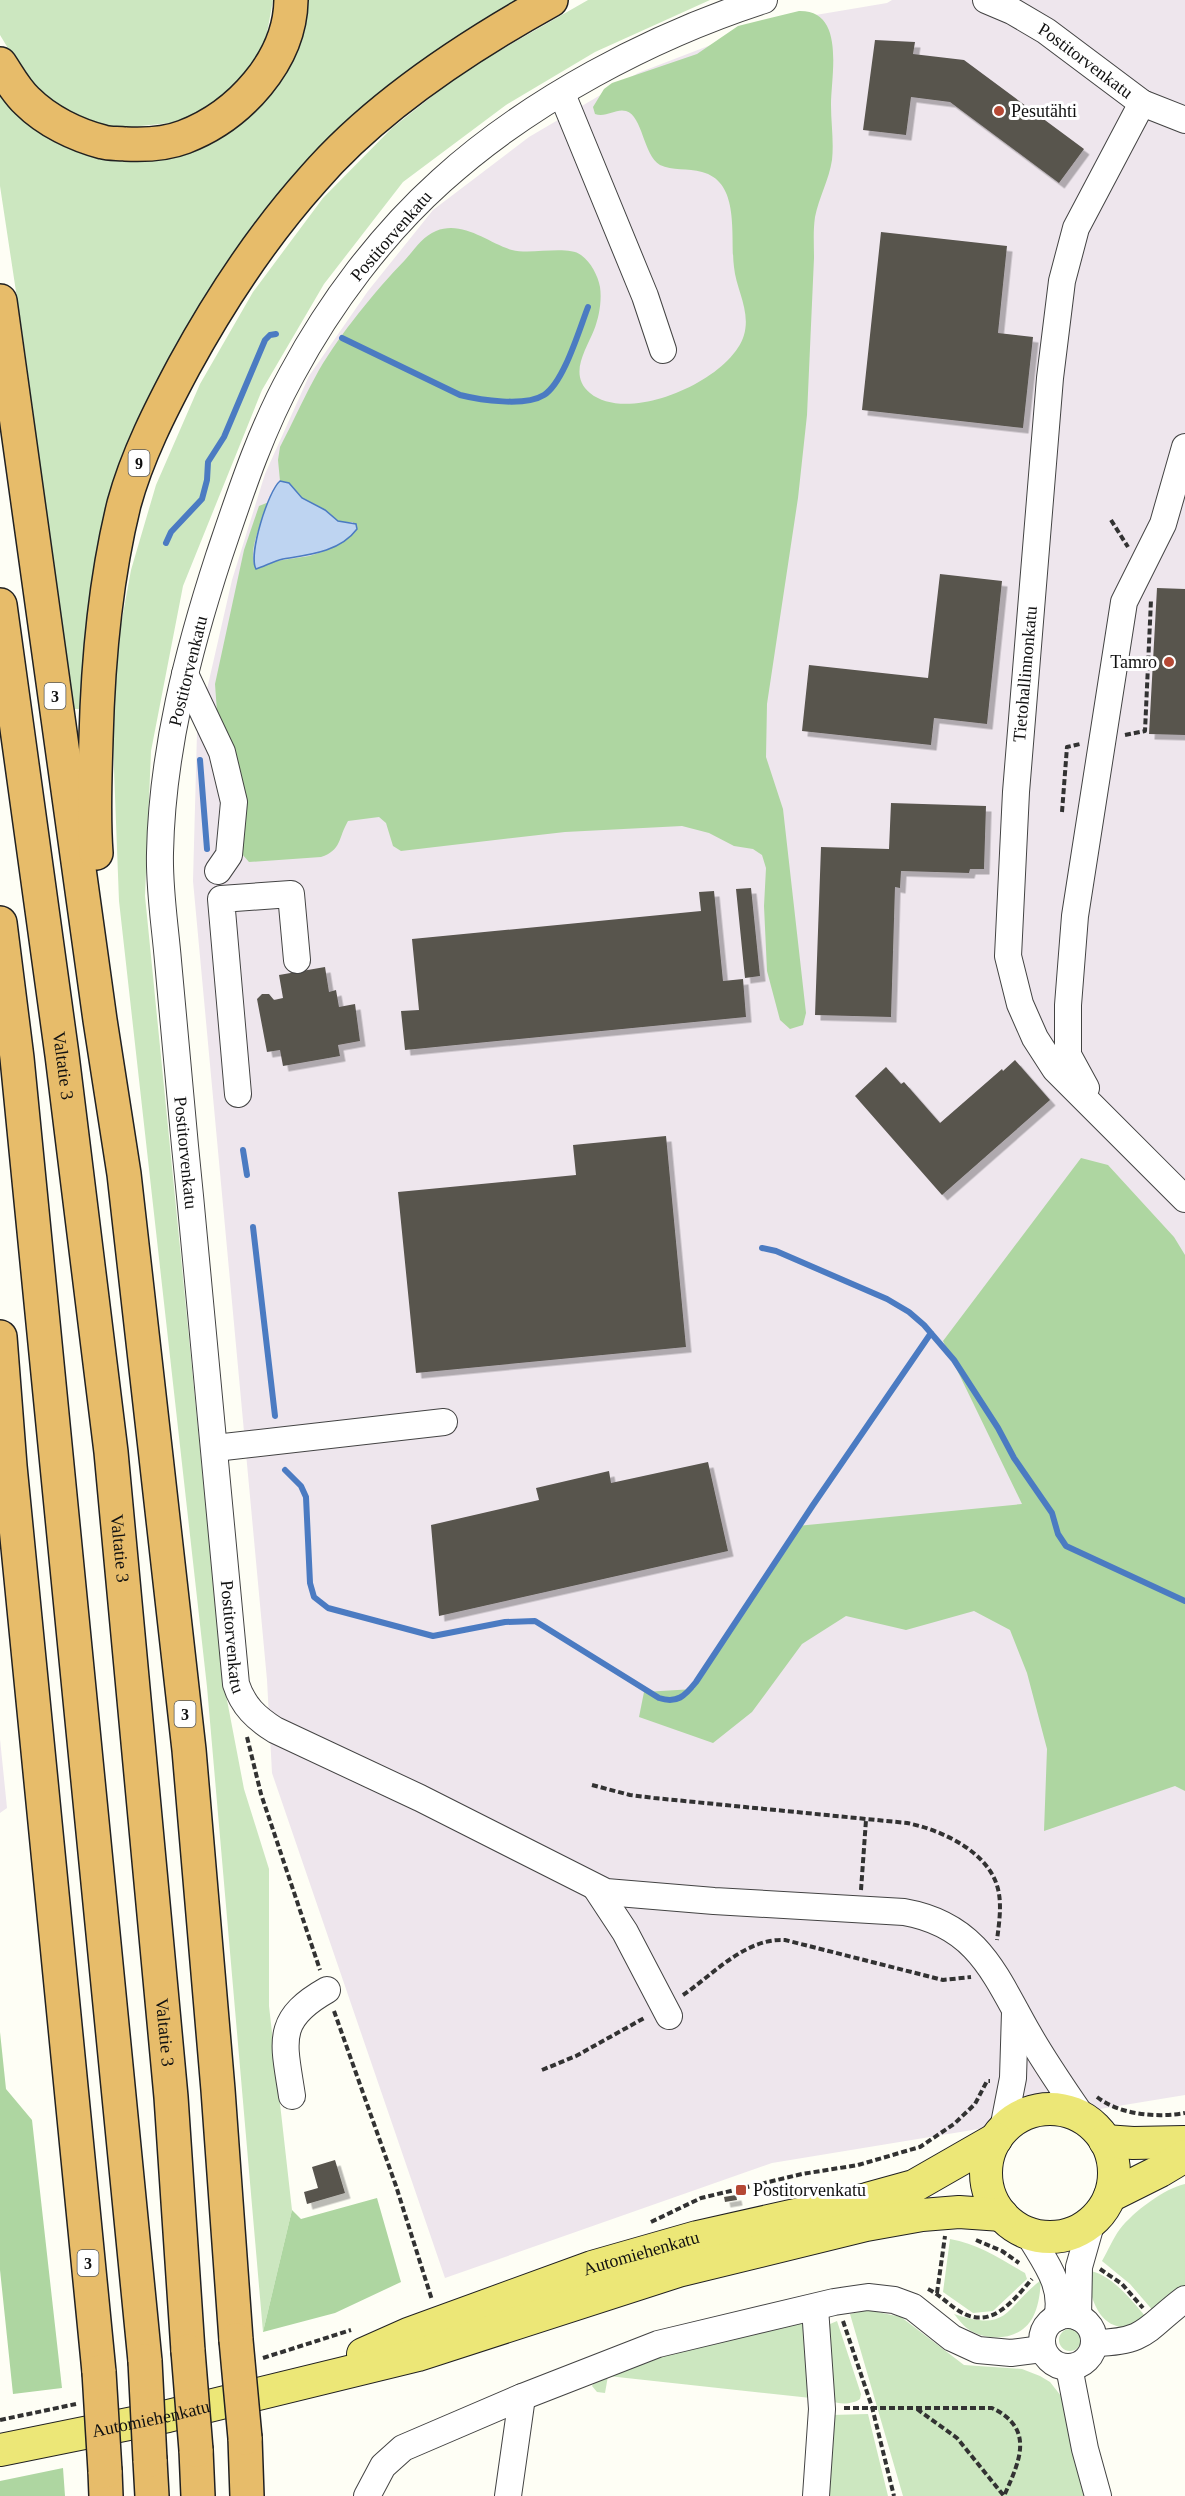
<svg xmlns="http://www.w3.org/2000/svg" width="1185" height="2496" viewBox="0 0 1185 2496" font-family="'Times New Roman',serif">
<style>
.industrial{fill:#eee6ed}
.green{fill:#cce7c0}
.forest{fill:#aed6a1}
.water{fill:#bed4f1;stroke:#4b7bc2;stroke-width:1.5}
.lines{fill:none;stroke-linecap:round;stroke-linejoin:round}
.stream{stroke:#4b7bc2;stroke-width:6}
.building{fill:#58544e;filter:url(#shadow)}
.minor-casing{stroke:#434343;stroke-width:28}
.major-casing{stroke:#212121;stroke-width:34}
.highway-casing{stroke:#212121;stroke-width:36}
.path{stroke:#323232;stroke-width:4;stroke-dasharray:6 3;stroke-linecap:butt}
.minor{stroke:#fff;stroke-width:26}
.major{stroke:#ece777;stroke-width:32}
.highway{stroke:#e7bc6a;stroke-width:33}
.highway-bridge-casing{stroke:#212121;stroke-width:36;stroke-linecap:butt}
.highway-bridge{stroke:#e7bc6a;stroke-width:33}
.poi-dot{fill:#b54834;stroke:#fff;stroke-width:2}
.labels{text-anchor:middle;stroke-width:6;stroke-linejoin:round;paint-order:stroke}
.shield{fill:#fff;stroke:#585858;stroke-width:1.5}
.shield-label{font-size:16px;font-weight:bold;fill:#101010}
.street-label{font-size:18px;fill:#101010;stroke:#fff}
.poi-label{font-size:18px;fill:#101010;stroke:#fff;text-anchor:start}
</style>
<defs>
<filter id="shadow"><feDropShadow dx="5.5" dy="5.5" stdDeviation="0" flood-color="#0004"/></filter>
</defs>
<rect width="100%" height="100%" fill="#fefef5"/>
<!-- industrial -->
<path class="industrial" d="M 892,0 L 1185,0 L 1185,2095 L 772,2163 L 445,2278 L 272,1773 L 267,1680 L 193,881 L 197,733 L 232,580 L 265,474 L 309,376 L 368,291 L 433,210 L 529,137 L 638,73 L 768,23 L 887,3 Z
M 0,1739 L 7,1808 L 0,1813 Z"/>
<!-- green -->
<path class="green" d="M 0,0 L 273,0 L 265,44 L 222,104 L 179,122 L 112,129 L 69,119 L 29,83 L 0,35 Z
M 300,0 L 522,0 L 367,110 L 143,431 L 86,709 L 72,709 L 25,351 L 0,186 L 0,87 L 53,138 L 226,130 Z
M 588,0 L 710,0 L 595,52 L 506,105 L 403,182 L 324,284 L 262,390 L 183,586 L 151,751 L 145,896 L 223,1679 L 244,1789 L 269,1869 L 269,2006 L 292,2210 L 263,2332 L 207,1687 L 119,901 L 112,717 L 120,630 L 131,570 L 156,485 L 200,384 L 253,292 L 323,198 L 392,128 L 464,71 Z
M 1185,2184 L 1185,2288 L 1155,2313 L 1130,2284 L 1102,2261 C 1108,2251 1113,2238 1120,2229 C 1133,2212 1165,2188 1185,2184 Z
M 950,2239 C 978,2244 1001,2259 1025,2273 L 1027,2279 L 993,2311 L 973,2313 L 943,2292 Z
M 1086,2271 C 1109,2270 1135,2304 1149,2321 C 1141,2323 1129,2329 1121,2327 C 1095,2323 1090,2292 1086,2271 Z
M 1041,2280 C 1040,2293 1039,2305 1033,2317 C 1021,2340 991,2342 971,2331 C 964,2327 959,2320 954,2314 C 1009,2332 1003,2310 1041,2280 Z
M 868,2310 L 901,2317 L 964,2365 L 1022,2369 L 1040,2376 L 1050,2382 L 1061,2396 L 1085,2496 L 903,2496 L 850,2314 Z
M 804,2320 L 811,2398 L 608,2376 L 605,2393 L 597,2392 L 592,2386 L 595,2380 L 662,2355 Z
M 837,2321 L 861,2394 L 860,2399 C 854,2404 839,2405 832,2401 L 826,2336 L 830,2324 Z
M1059 2340a11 11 0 1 1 22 0a11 11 0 1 1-22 0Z
M 868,2414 L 888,2496 L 826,2496 L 831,2415 Z"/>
<!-- forest -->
<path class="forest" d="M 799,11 C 846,10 831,75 831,105 C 831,123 834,142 832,160 C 829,180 819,197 815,217 C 813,231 814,244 814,258 L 807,415 L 798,498 L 767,704 L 766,757 L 783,809 L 806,1013 L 803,1025 L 790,1029 L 780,1020 L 767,971 L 764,906 L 766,868 L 762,855 L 753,849 L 734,846 L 709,833 L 682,826 L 565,832 L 401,851 L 393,846 L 386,823 L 379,817 L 348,821 C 338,838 342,850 321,857 L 249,862 L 242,854 L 237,763 L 217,712 L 215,684 L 244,550 L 259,506 L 269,502 C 263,520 246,551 256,569 L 276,561 L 309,556 L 322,552 L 354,532 L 353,522 L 338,522 L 325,510 L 302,498 L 289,483 L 280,481 L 278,460 L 280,447 C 293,422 305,395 319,370 C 341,333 375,291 405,260 C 414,250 423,236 436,231 C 463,220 488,243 512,250 C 531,255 567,245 581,255 C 591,262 598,276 600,287 C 602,301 599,317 594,330 C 586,350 568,375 590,393 C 628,425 731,380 744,335 C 751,311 736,289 734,267 C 730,237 741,182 702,172 C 688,168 672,171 660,165 C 643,155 643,116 626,111 C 616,108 606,118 595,114 L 593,107 L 604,89 L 612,83 L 697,54 L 738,26 Z
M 1081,1158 L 1108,1165 L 1174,1237 L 1185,1255 L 1185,1791 L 1175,1786 L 1044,1831 L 1047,1749 L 1027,1673 L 1010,1630 L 974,1611 L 906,1630 L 846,1616 L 802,1644 L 752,1712 L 713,1743 L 639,1717 L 644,1692 L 694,1689 L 797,1526 L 1022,1504 L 943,1341 Z
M 0,2032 L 6,2089 L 32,2120 L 62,2388 L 13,2394 L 0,2270 Z
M 377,2198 L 401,2282 L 335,2313 L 263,2332 L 292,2210 L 301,2219 Z
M 63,2468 L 65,2496 L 0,2496 L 0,2481 Z"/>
<!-- water -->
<path class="water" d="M 280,481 L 289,483 L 302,498 L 325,510 L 338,521 L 356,524 L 357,529 C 340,552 308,555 283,559 C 274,561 265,566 256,569 C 248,555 268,491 280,481 Z"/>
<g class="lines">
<!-- stream -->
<path class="stream" d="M 342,338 L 460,395 C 480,400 525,407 544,395 C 564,382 579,330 588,307
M 166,543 L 171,532 L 202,499 L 207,480 L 208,462 L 224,437 L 265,340 L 270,335 L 276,334
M 200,760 L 207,849
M 243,1150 L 247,1175
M 253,1227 L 275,1416
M 762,1248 L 776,1251 L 887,1299 L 909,1312 L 924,1325 L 954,1360 L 998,1428 L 1014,1458 L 1052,1513 L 1058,1534 L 1066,1546 L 1185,1601
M 285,1470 L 301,1486 L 306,1497 L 310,1583 L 314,1597 L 328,1608 L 433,1636 L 505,1622 L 535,1621 L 659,1698 C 677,1704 685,1696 696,1682 L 813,1505 L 931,1333"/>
</g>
<!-- building -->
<path class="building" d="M 875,40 L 915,42 L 913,54 L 964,60 L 1084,149 L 1059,183 L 950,102 L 911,97 L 906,135 L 863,130 Z
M 881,232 L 1007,246 L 998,333 L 1033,337 L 1023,428 L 862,410 Z
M 940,574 L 1002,581 L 987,724 L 934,718 L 931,745 L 802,731 L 809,665 L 928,678 Z
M 1157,588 L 1185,589 L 1185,735 L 1149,734 Z
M 891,803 L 986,806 L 984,869 L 970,869 L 969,873 L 901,871 L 900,888 L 895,887 L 891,1017 L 815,1015 L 821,847 L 889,849 Z
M 751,888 L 760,976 L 745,978 L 736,889 Z
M 714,891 L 723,981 L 743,979 L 746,1017 L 405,1050 L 401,1011 L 419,1010 L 412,939 L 701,911 L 699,892 Z
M 325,967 L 329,992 L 336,990 L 339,1007 L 355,1004 L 360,1041 L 338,1045 L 340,1056 L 283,1066 L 280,1050 L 267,1052 L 257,999 L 262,994 L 269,994 L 274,1000 L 283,998 L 279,975 Z
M 1015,1060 L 1050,1100 L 942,1195 L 855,1096 L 886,1067 L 901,1084 L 904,1082 L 940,1123 L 1002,1069 L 1003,1071 Z
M 666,1136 L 686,1347 L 416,1373 L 398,1192 L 576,1175 L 573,1145 Z
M 708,1462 L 728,1551 L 439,1616 L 431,1525 L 539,1500 L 536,1488 L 609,1471 L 611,1483 Z
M 335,2160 L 345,2193 L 307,2204 L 304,2192 L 318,2188 L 312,2167 Z
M 736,2195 L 737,2200 L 725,2202 L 724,2197 Z"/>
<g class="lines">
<defs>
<g id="minor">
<path id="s1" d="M 764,0 C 652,36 529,101 441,181 C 382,234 330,303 292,374 C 260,432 240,494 219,556 C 188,651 162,752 160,853 C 159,889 165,925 168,961 C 174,1023 179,1085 185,1146 C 203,1325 220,1504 236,1684 C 243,1706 256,1718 275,1730 L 420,1798 L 606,1892 L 714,1901 L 904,1912 C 978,1925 995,1975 1028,2033 C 1045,2063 1064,2090 1083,2118"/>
<path id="s2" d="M 986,0 L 1012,11 L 1046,31 L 1142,103 L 1185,120"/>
<path d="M 562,94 L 645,296 L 663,350"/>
<path d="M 1142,103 L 1076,228 L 1062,281 L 1050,378 L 1016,792 L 1008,956 L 1020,1004 L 1035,1038 L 1055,1069 L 1185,1199"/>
<path d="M 185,674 L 222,752 L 234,802 L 229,855 L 218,871"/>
<path d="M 1086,1088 L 1068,1055 L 1068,1005 L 1075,916 L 1124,602 L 1163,524 L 1185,447"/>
<path d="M 238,1094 L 221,899 L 291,894 L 297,960"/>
<path d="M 215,1448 L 444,1422"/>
<path d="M 596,1888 L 625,1932 L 669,2016"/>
<path d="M 292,2096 C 284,2042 274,2020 327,1990"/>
<path d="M 1003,2129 L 1013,2078 L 1015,2012"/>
<path d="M 1028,2233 C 1044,2261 1065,2285 1057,2318"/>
<path d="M 815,2308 L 822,2409 L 816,2496"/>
<circle cx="1068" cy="2341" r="26"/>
<path d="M 1078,2317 L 1079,2267 L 1092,2221"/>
<path d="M 1095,2343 C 1148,2342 1146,2328 1185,2299"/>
<path d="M 1069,2367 L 1085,2449 L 1098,2496"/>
<path d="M 367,2496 L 383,2466 L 403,2448 L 522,2397 L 658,2344 L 834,2302 L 868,2297 L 894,2300 L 913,2307 L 952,2338 L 978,2350 L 1011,2353 L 1042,2349"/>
<path d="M 508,2496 L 522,2397"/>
</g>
<g id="major">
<circle cx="1050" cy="2173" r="64"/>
<path d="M 1105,2141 L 1133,2143 L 1185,2142"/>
<path d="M 1110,2196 L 1160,2171 L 1185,2156"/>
<path id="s3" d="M 363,2354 L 408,2334 L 592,2267 L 697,2237 L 867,2199 L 914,2186 L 996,2139"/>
<path id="s4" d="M 0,2450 L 168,2416 L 418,2355 L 678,2271 L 866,2225 L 922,2215 L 959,2212 L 1002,2215"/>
</g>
<g id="highway">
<path d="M 0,64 C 8,76 16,91 27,101 C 47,121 76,135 103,142 C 110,144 118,143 125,144 C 144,145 166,144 184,137 C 239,116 290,61 291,0"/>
<path d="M 0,301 L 100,1020 L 124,1174 L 155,1448 L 189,1750 L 218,2090 L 236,2340"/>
<path id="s5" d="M 0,605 L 62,1055 L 111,1452 L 171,2097 L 188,2351"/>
<path d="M 96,853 C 93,815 95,777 96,739 C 98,660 105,581 124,504 C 137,456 161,409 184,366 C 220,300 262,236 313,179 C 375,107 468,46 551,0"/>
<path d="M 0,923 L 17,1058 L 145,2361"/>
<path d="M 0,1337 L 10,1466 L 99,2372"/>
<path d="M 245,2438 L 247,2496"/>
<path d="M 196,2450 L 198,2496"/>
<path d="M 150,2460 L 152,2496"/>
<path d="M 105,2471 L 106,2496"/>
</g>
</defs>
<!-- minor casing -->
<use href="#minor" class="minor-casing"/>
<!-- major casing -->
<use href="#major" class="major-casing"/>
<!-- highway casing -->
<use href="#highway" class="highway-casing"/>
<!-- path -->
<path class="path" d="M 1111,520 L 1128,547
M 1125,735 L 1145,731 L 1151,600
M 1062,812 L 1067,747 L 1080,744
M 247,1737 L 261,1794 L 320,1970
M 592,1785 L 630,1795 L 654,1798 L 907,1823 C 942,1830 989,1852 998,1889 C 1002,1905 999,1924 997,1940
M 861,1890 L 866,1820
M 683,1995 C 714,1974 745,1938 785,1940 L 943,1980 L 971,1977
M 334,2011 L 396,2186 L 432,2300
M 542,2070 L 576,2056 L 646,2017
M 1097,2097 C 1120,2115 1158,2118 1185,2113
M 651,2222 L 701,2198 L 802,2174 L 858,2165 L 920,2147 L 954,2124 L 975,2104 L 987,2081 L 990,2081
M 976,2240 L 1002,2251 L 1019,2263
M 1100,2269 L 1122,2284 L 1143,2308
M 928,2289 C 940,2295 948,2304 959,2311 C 991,2331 1013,2301 1032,2279
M 937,2293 L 945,2236
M 843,2321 L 872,2407 L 894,2496
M 263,2358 L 351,2330
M 844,2408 L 992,2408 C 1036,2429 1019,2462 1004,2496
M 917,2409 L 957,2438 L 1004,2496
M 0,2420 L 76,2404"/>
<!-- minor -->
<use href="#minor" class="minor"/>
<!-- major -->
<use href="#major" class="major"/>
<!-- highway -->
<use href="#highway" class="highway"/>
<defs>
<path id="highway-bridge" d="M 236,2340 L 245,2438
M 188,2351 L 196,2450
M 145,2361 L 150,2460
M 99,2372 L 105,2471"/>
</defs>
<!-- highway-bridge casing -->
<use href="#highway-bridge" class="highway-bridge-casing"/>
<!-- highway-bridge -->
<use href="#highway-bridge" class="highway-bridge"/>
</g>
<!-- markers -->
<g class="poi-dot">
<circle cx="999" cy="111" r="6"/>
<circle cx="1169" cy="662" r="6"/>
<rect x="735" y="2184" width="12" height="12" rx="3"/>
</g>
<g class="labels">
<!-- shield labels -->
<g class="shield">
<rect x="128.5" y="450" width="21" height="26" rx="4.5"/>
<rect x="44.5" y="683" width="21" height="26" rx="4.5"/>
<rect x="174.5" y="1701" width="21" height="26" rx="4.5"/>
<rect x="77.5" y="2250" width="21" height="26" rx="4.5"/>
</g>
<g class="shield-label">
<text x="139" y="469">9</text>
<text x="55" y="702">3</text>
<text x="185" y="1720">3</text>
<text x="88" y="2269">3</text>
</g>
<!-- street labels -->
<g class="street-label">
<text dy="6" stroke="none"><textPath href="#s2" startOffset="117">Postitorvenkatu</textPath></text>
<text transform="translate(391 236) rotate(-49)" y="6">Postitorvenkatu</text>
<text transform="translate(188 671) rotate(-76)" y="6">Postitorvenkatu</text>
<text transform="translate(1025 674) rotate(-85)" y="6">Tietohallinnonkatu</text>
<text dy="6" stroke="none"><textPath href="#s5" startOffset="465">Valtatie 3</textPath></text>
<text dy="6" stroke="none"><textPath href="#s1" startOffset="1419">Postitorvenkatu</textPath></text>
<text dy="6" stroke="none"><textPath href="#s5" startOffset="951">Valtatie 3</textPath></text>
<text dy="6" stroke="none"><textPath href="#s1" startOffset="1905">Postitorvenkatu</textPath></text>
<text dy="6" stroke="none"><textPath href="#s5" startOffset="1437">Valtatie 3</textPath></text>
<text dy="6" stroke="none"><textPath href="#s3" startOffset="296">Automiehenkatu</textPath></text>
<text dy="6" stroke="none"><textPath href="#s4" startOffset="154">Automiehenkatu</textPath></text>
</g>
<!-- poi labels -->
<g class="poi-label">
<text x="1011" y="117">Pesutähti</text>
<text x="1157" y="668" text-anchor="end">Tamro</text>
<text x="753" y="2196">Postitorvenkatu</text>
</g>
</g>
</svg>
